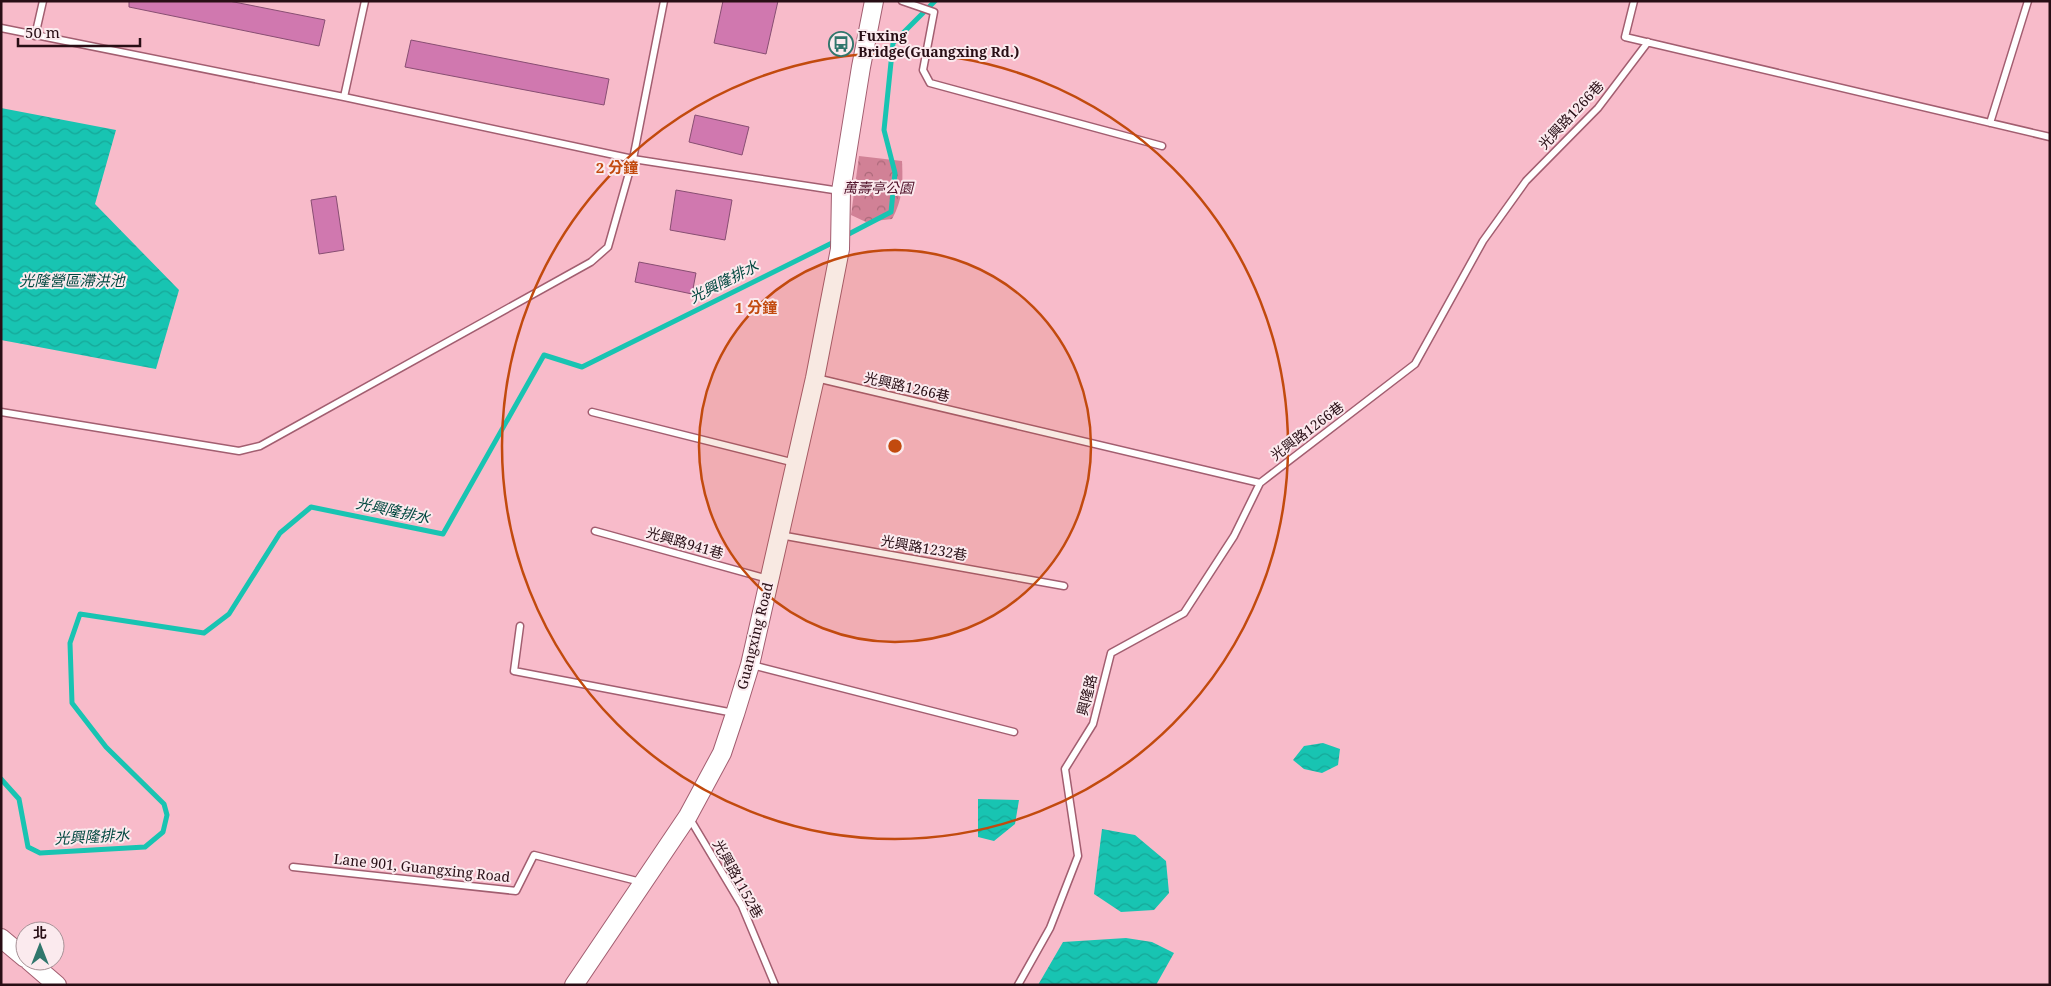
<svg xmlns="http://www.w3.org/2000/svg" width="2051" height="986" viewBox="0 0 2051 986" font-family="'Noto Serif','Noto Sans TC',serif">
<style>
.park{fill:url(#park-crowns)}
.water{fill:url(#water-waves)}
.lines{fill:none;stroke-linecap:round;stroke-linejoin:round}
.stream{stroke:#18c4b2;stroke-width:5}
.building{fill:#d078af;stroke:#884e72}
.lane-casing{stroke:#a25e70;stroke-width:9}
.secondary-casing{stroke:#a25e70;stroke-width:20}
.lane{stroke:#fff;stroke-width:6}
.secondary{stroke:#fff;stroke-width:18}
.ring{fill:none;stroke:#c24a0e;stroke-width:2.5}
.labels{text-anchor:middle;stroke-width:4;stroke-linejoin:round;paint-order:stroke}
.poi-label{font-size:14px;font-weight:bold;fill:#280e15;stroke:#fbeaee;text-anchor:start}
.street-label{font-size:14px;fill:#280e15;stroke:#fbeaee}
.park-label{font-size:14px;font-style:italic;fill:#4e0f27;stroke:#fbeaee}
.water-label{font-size:15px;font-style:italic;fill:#024840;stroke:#fbeaee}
.centre{fill:#c24a0e;stroke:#fbeaee;stroke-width:2.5}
.ring-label{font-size:15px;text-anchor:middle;font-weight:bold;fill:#c24a0e;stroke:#fbeaee;stroke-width:4;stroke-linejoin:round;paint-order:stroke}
</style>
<defs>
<pattern id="park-crowns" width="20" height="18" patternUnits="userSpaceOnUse" patternTransform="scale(1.25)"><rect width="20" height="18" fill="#d18196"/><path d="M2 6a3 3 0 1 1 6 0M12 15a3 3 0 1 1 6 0" fill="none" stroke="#aa6879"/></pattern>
<pattern id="water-waves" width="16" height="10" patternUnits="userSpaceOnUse" patternTransform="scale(1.25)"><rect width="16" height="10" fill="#18c4b2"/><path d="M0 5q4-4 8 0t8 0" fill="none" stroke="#16a798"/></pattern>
</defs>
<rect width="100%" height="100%" fill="#f8bbca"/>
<!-- park -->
<path class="park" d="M 859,156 L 902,161 C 903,183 903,199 892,219 L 866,222 L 851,215 Z"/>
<!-- water -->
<path class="water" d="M 1,108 L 116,130 L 95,204 L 179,290 L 156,369 L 1,340 Z
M 1323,743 L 1340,749 L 1338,765 L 1322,773 L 1304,769 L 1293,760 L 1304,746 Z
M 978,799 L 1019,800 L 1015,824 L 994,841 L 978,837 Z
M 1102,829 L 1135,835 L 1166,861 L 1169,893 L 1154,910 L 1121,912 L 1094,894 Z
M 1126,938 L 1152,942 L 1174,953 L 1156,985 L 1038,985 L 1063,942 Z"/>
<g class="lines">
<!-- stream -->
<path class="stream" d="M 843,237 L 891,212 L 895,173 L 884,130 L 893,43 L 935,1
M 1,779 L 19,799 L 28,847 L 40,853 L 145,847 L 163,832 L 167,815 L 164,804 L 106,747 L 72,703 L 70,643 L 80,614 L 204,633 L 229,614 L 280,533 L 311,507 L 443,534 L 544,355 L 582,367 L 836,241"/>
</g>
<!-- building -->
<path class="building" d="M 129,1 L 229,1 L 325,20 L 319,46 L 129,7 Z
M 723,1 L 778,1 L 766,54 L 714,43 Z
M 411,40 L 609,79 L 604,105 L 405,67 Z
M 695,115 L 749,127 L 742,155 L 689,142 Z
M 676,190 L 732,200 L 725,240 L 670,230 Z
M 336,196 L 344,250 L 319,254 L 311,200 Z
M 639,262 L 696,273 L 692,294 L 635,282 Z"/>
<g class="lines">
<defs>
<path id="lane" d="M 902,1 L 934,12 L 923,70 L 930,83 L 1162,146
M 1634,1 L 1625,37 L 2050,137
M 1,28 L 344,97 L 633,159 L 840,191
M 35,36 L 43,1
M 344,97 L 365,1
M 1990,123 L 2028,1
M 816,378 L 1260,483 L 1415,364 L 1483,241 L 1526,181 L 1598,108 L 1648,42
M 1,412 L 239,451 L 260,446 L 591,262 L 608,247 L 633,159 L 664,1
M 592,412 L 795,463
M 595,531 L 768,579
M 780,535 L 1064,586
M 520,626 L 514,671 L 734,713
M 752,665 L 1014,732
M 690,819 L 742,906 L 775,985
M 293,867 L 516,891 L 534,855 L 641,882
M 1018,985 L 1050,928 L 1078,856 L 1065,769 L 1093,724 L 1111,653 L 1184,613 L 1234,536 L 1260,483"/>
<path id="secondary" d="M 1,938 L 25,958
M 29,961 L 57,985
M 574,985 L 688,816 L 722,753 L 735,714 L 750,665 L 815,378 L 840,249 L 841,191 L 861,67 L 874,1"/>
</defs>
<!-- lane casing -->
<use href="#lane" class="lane-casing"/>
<!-- secondary casing -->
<use href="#secondary" class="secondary-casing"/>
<!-- lane -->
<use href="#lane" class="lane"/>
<!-- secondary -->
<use href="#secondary" class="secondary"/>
</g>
<!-- distance rings -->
<circle cx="895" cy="446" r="196" fill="#c24a0e" fill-opacity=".12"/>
<g class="ring">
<circle cx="895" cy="446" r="196"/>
<circle cx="895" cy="446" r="393"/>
</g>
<!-- icons -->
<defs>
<symbol id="bus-ring" viewBox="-11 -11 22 22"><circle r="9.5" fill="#fbeaee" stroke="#30766c" stroke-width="1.5"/><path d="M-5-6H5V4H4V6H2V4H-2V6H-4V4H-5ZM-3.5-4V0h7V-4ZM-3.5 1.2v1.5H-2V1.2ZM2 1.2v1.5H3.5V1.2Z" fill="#30766c"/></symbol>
</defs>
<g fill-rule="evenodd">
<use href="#bus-ring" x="827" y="30" width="28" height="28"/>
</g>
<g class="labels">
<!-- poi labels -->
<g class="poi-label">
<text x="858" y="41">Fuxing<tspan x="858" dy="16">Bridge(Guangxing Rd.)</tspan></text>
</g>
<!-- street labels -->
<g class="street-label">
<text transform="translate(1571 115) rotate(-47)" y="5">光興路1266巷</text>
<text transform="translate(907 387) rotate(13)" y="5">光興路1266巷</text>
<text transform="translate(1307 431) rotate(-37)" y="5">光興路1266巷</text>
<text transform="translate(685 543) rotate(16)" y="5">光興路941巷</text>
<text transform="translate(924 548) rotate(10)" y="5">光興路1232巷</text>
<text transform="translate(755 636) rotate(-76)" y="5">Guangxing Road</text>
<text transform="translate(1087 695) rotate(-76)" y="5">興隆路</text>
<text transform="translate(422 868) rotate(6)" y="5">Lane 901, Guangxing Road</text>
<text transform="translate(738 879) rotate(61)" y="5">光興路1152巷</text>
</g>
<!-- park labels -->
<g class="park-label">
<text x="878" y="193">萬壽亭公園</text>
</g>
<!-- water labels -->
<g class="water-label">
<text x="72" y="286">光隆營區滯洪池</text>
<text transform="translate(724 282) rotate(-27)" y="5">光興隆排水</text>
<text transform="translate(393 511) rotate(12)" y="5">光興隆排水</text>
<text transform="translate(92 837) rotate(-3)" y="5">光興隆排水</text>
</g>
</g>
<circle cx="895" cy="446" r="8" class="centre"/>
<g class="ring-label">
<text x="617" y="173">2 分鐘</text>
<text x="756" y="313">1 分鐘</text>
</g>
<!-- border -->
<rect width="2051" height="986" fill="none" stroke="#280e15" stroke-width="5"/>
<!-- north arrow -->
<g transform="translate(40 946)"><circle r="24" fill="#fbeaee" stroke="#a79297"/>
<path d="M0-4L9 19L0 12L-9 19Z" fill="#30766c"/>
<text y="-8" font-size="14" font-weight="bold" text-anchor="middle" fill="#280e15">北</text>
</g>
<!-- scale -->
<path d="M18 38v8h122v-8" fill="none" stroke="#280e15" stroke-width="2.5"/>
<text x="25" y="38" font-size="15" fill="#280e15" stroke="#fbeaee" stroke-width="4" paint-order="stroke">50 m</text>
</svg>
